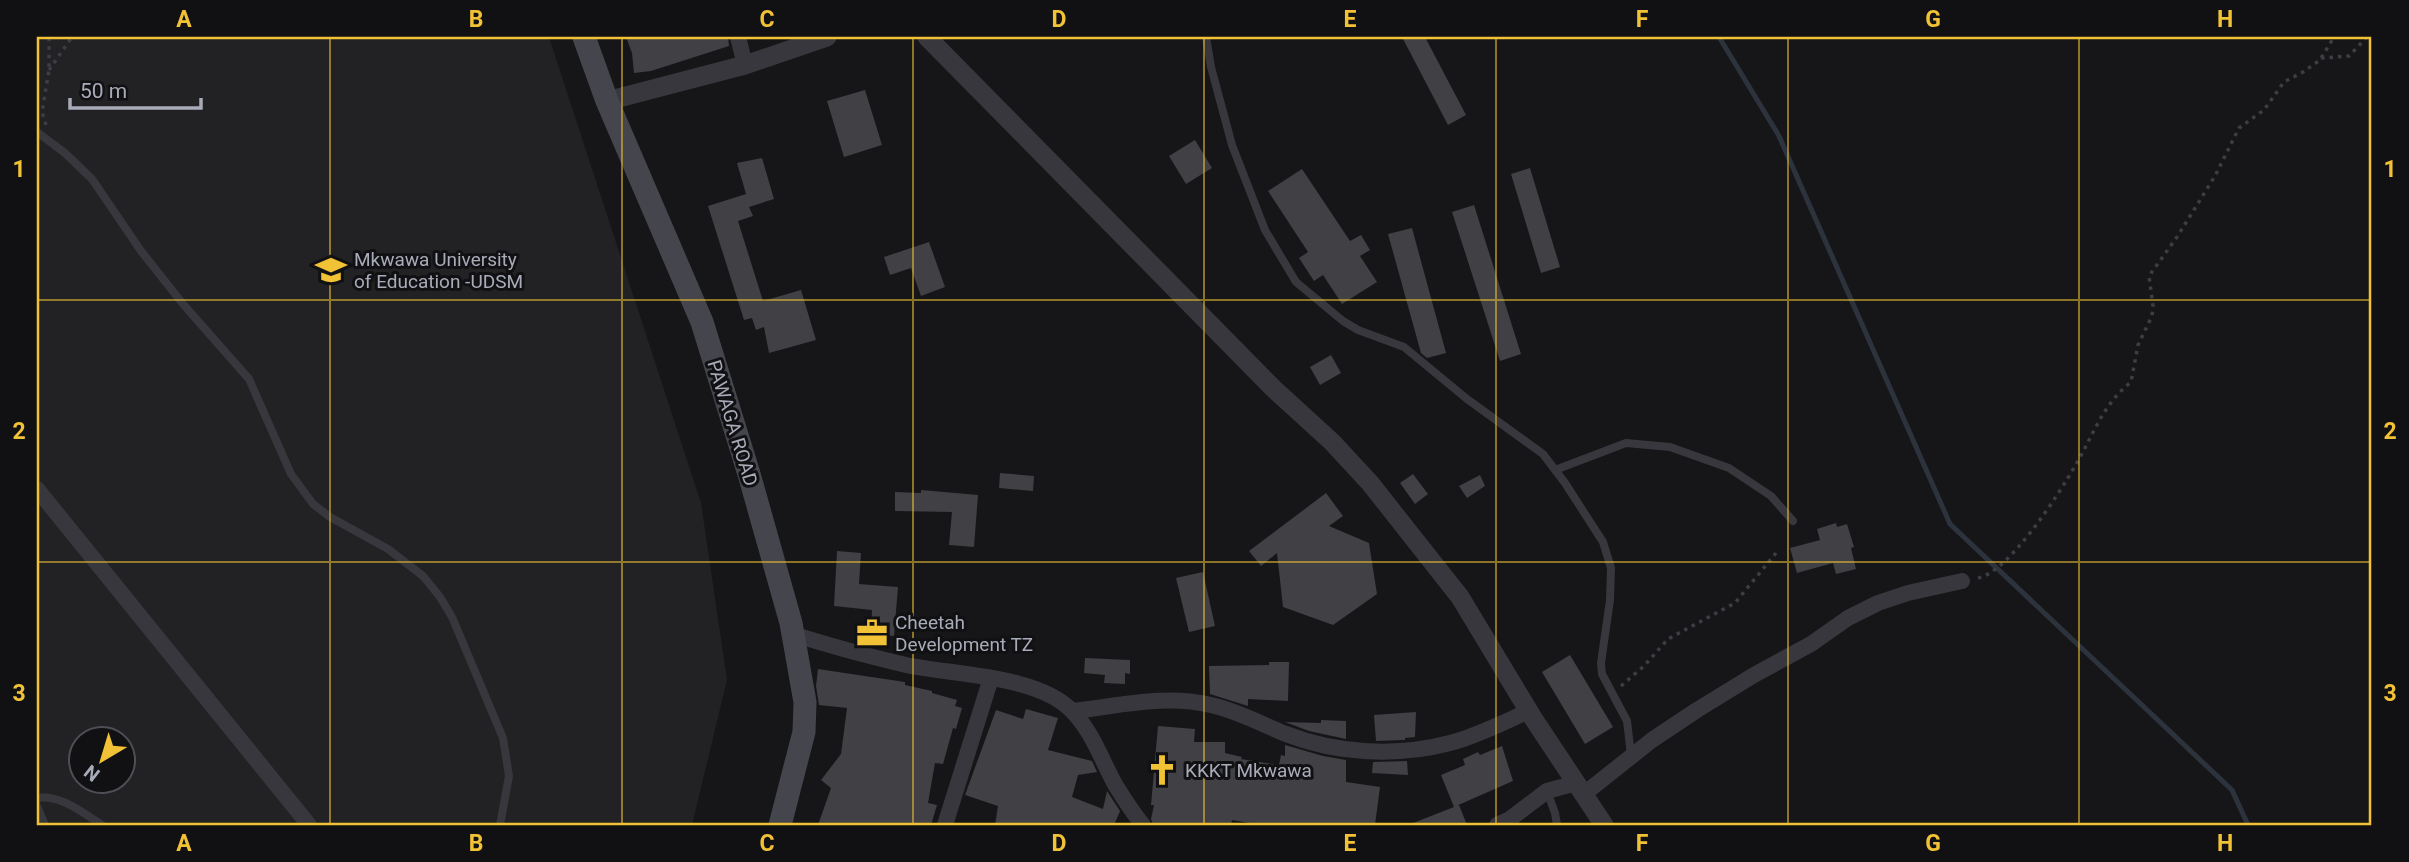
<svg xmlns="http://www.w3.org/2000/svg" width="2409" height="862" viewBox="0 0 2409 862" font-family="Roboto,sans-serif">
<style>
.built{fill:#222225;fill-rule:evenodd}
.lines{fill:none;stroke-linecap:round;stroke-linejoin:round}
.stream{stroke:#2c333c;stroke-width:5}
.building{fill:#404045}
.path{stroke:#3d3e44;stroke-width:3.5;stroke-dasharray:3.5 5;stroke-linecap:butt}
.service{stroke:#37373d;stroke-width:8}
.minor{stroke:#37373d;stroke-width:16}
.tertiary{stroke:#37373d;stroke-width:19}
.secondary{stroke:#45464d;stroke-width:23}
.grid{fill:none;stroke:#f1c235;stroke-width:2;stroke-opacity:0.55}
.labels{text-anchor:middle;stroke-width:6;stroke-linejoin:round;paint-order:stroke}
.poi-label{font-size:19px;fill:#a8abb8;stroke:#111113;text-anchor:start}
.street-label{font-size:19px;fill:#a8abb8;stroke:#111113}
.neatline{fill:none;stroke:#f1c235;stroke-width:2.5}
.grid-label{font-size:23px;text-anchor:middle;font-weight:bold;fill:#f1c235}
</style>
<rect width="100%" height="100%" fill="#161618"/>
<!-- built -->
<path class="built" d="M 37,37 L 549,37 L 701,503 L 727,680 L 692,825 L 37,825 ZM 80,740 L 122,740 L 122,782 L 80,782 Z"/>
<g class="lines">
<!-- stream -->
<path class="stream" d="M 1719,37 L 1779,136 L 1950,524 L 2232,790 L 2248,825"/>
</g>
<!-- building -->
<path class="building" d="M 626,37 L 728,37 L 729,46 L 651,71 L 634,73 L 632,53 Z
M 1402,37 L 1425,37 L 1466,115 L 1448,125 Z
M 865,90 L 882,145 L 844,157 L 827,101 Z
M 1195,140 L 1212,168 L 1186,184 L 1169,156 Z
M 762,158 L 774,199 L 749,207 L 753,216 L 738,221 L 763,301 L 801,290 L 816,340 L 769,353 L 764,327 L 756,330 L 752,318 L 744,320 L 708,206 L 746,194 L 737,163 Z
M 1530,168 L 1560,267 L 1541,273 L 1511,174 Z
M 1302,169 L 1350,241 L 1361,235 L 1370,250 L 1360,256 L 1377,282 L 1342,304 L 1323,275 L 1314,281 L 1299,258 L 1308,252 L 1268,191 Z
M 1474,205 L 1521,354 L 1500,361 L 1452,212 Z
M 1412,228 L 1446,353 L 1427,358 L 1421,353 L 1388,234 Z
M 929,242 L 945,287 L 921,296 L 911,268 L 890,275 L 884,257 Z
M 1331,355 L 1341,373 L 1320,385 L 1310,367 Z
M 1000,473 L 1034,476 L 1033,491 L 999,488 Z
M 1413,474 L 1428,494 L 1415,504 L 1400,483 Z
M 1480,475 L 1485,486 L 1467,498 L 1459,486 Z
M 921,490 L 978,495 L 974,547 L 949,545 L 952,512 L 895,511 L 895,492 L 921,493 Z
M 1326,493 L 1343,516 L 1329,526 L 1369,543 L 1377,594 L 1333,625 L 1283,607 L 1277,553 L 1261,566 L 1249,551 Z
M 1836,523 L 1837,527 L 1847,524 L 1854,547 L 1851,548 L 1856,569 L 1836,574 L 1833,563 L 1797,573 L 1790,548 L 1820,540 L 1817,529 Z
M 837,551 L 861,553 L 859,584 L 898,587 L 894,636 L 871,634 L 872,610 L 834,606 Z
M 1203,572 L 1215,626 L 1189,632 L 1176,578 Z
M 1570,655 L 1613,727 L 1585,744 L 1542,672 Z
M 1085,658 L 1130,660 L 1130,674 L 1125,673 L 1125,684 L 1104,683 L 1105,675 L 1084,673 Z
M 1269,662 L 1289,662 L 1288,701 L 1248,699 L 1248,706 L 1210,694 L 1209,666 L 1269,665 Z
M 818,669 L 905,682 L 905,685 L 932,691 L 932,693 L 957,700 L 955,706 L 962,708 L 956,729 L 953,728 L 943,764 L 935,763 L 928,803 L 937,805 L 931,825 L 818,825 L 831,788 L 821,780 L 841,754 L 847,708 L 819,705 L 816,686 Z
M 1026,709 L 1058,718 L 1048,750 L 1092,761 L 1097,772 L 1078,775 L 1072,797 L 1103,809 L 1107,791 L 1120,811 L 1114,825 L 995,825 L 998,806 L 965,795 L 996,710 L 1023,719 Z
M 1416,712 L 1415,737 L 1405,738 L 1405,740 L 1376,741 L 1374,715 Z
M 1321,720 L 1346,721 L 1346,739 L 1309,731 L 1285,722 L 1321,723 Z
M 1158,726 L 1195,729 L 1194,742 L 1225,742 L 1225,753 L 1242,757 L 1241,759 L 1279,765 L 1281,755 L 1285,756 L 1285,745 L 1323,756 L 1346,760 L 1346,782 L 1380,787 L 1375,825 L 1261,825 L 1232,820 L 1231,825 L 1153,825 L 1151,819 L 1154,805 L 1151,805 Z
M 1502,746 L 1513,781 L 1456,806 L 1459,805 L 1467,825 L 1408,825 L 1454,807 L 1441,775 L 1465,765 L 1463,759 L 1478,752 L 1480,755 Z
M 1407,761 L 1408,775 L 1372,773 L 1373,762 Z"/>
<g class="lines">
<!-- path -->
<path class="path" d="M 2321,58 L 2349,56 L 2367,37
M 49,70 L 72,37
M 46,125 L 42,112 L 49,70 L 49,37
M 1978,578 C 2009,572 2059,494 2075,466 C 2093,436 2102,405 2131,382 L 2138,345 L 2152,316 L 2153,306 L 2149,276 L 2177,237 L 2215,176 L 2239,128 L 2264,110 L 2284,82 L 2303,72 L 2320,60 L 2334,37
M 1621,686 L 1644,666 L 1668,639 L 1735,603 L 1776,553"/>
<!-- service -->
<path class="service" d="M 1206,37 L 1211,67 L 1232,145 L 1265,230 L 1296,282 L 1343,321 L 1358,330 L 1404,347 L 1467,399 L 1543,454 L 1565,483 L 1603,542 L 1611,568 L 1610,600 L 1601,663 L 1602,674 L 1627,721 L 1631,755
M 37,132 L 65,153 L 92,179 L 141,251 L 183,304 L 249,379 L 291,474 L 313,504 L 330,517 L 388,549 L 423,576 L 440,597 L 452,617 L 503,738 L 509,776 L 500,825
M 1555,470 L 1626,443 L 1670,447 L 1729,468 L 1771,496 L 1793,521
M 1547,791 L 1555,813 L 1557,825
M 37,798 C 60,794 83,813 102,825
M 37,806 L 45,825"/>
<!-- minor -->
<path class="minor" d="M 738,37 L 745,65
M 37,489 L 309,825
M 793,634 C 830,646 868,656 906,665 C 953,675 1040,675 1073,712 C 1093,733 1102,761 1116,786 C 1124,799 1133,813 1143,825
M 1073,711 C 1119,706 1165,694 1211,705 C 1238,711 1261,724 1286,734 C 1337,754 1397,757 1450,743 C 1477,736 1504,722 1529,711
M 1584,794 L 1652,740 L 1697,710 L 1754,675 L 1811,644 L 1848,618 L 1878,603 L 1908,593 L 1962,581
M 945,825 L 991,678
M 1497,825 L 1510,819 L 1547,791 L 1576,783"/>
<!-- tertiary -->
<path class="tertiary" d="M 927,37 L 1274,389 L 1332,442 L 1370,483 L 1460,597 L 1533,718 L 1604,825
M 607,101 L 745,65 L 827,37"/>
<!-- secondary -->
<path class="secondary" d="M 584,37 L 607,101 L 702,322 L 749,474 L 791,623 L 805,702 L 804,732 L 780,825"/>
</g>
<!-- grid -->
<path class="grid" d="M 330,37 L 330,825M 622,37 L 622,825M 913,37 L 913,825M 1204,37 L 1204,825M 1496,37 L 1496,825M 1788,37 L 1788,825M 2079,37 L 2079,825M 37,300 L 2372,300M 37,562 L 2372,562"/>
<!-- icons -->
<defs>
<symbol id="university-bare" viewBox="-9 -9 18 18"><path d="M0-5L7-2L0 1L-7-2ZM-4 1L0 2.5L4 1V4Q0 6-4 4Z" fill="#f1c235" stroke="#111113" stroke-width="2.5" paint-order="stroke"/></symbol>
<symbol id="office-bare" viewBox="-9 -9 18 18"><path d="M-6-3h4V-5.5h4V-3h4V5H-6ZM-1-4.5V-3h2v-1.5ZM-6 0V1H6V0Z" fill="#f1c235" stroke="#111113" stroke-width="2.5" paint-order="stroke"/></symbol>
<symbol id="church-bare" viewBox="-9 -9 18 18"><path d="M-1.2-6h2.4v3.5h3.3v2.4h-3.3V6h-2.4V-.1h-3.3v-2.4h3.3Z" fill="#f1c235" stroke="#111113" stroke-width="2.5" paint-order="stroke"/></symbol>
</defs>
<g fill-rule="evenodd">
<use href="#university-bare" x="309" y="248" width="44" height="44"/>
<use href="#office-bare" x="850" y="611" width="44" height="44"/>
<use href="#church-bare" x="1140" y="748" width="44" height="44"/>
</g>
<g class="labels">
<!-- poi labels -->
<g class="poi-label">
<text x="354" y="266">Mkwawa University<tspan x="354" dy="22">of Education -UDSM</tspan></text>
<text x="895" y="629">Cheetah<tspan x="895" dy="22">Development TZ</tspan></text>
<text x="1185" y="777">KKKT Mkwawa</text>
</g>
<!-- street labels -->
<g class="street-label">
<text transform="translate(733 423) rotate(73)" y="7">PAWAGA ROAD</text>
</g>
</g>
<!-- border -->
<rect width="2409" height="862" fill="none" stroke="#111113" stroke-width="77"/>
<!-- north arrow -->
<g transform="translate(102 760) rotate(218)"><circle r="33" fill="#111113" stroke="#4d4f55" stroke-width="2"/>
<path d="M0-5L12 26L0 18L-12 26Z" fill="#f1c235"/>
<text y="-10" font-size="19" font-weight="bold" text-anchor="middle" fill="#a8abb8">N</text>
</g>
<!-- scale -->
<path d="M70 98v10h131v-10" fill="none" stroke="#a8abb8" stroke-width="3.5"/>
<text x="80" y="98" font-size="21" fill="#a8abb8" stroke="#111113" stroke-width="5" paint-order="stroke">50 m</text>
<rect x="38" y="38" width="2332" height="786" class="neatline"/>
<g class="grid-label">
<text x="184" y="27">A</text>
<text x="476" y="27">B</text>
<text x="767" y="27">C</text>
<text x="1059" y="27">D</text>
<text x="1350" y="27">E</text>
<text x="1642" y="27">F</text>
<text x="1933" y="27">G</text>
<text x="2225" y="27">H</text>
<text x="19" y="177">1</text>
<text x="2390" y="177">1</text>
<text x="19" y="439">2</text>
<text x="2390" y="439">2</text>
<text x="19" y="701">3</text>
<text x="2390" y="701">3</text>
<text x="184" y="851">A</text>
<text x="476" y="851">B</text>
<text x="767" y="851">C</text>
<text x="1059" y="851">D</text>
<text x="1350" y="851">E</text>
<text x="1642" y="851">F</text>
<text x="1933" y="851">G</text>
<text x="2225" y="851">H</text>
</g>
</svg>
